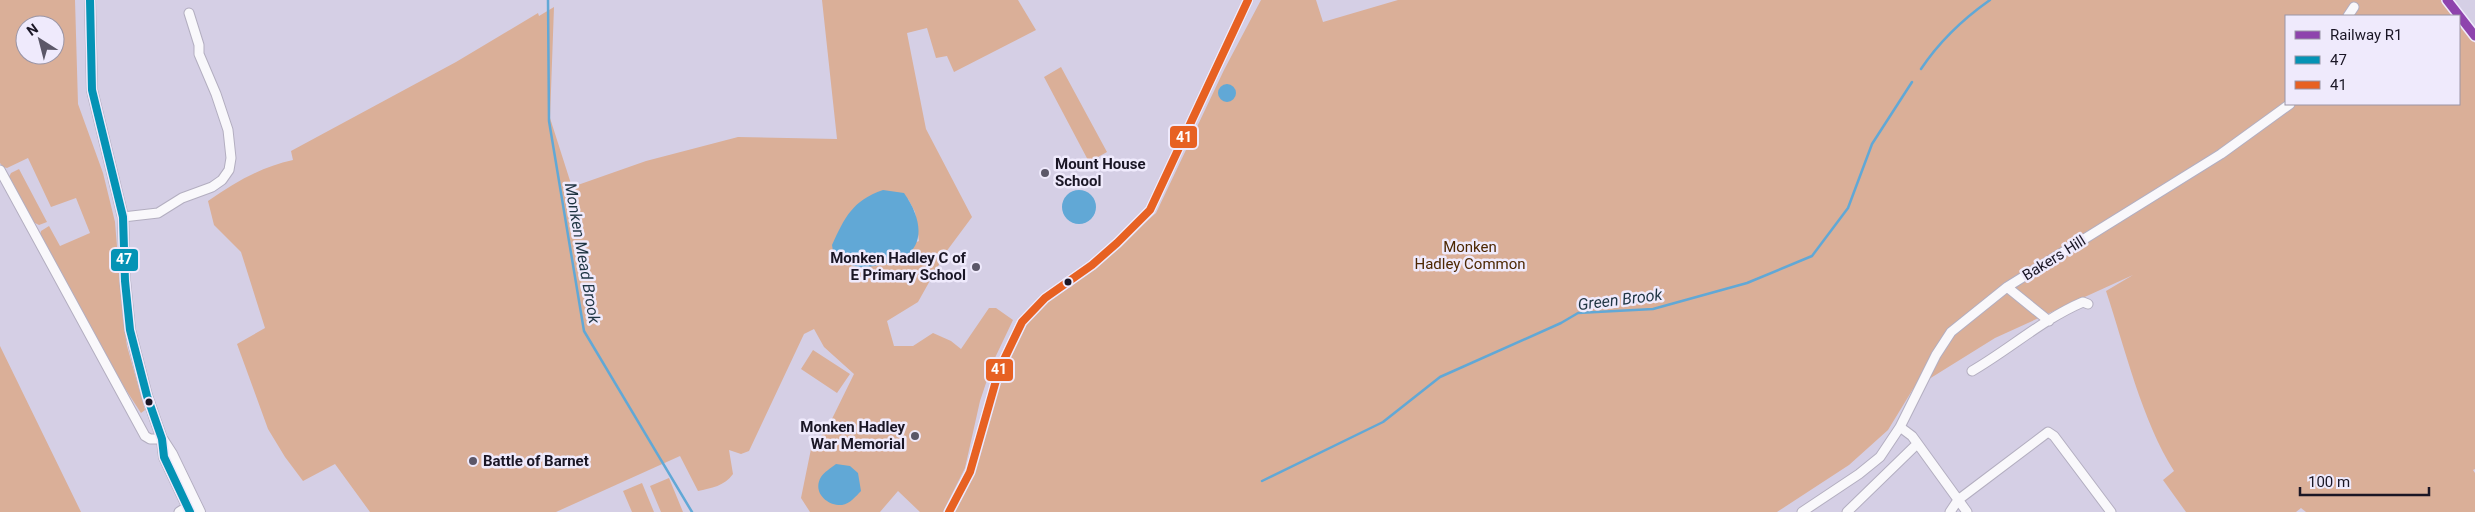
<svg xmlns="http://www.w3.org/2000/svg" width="2475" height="512" viewBox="0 0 2475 512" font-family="Roboto,sans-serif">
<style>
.green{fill:#daaf98;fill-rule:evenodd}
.water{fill:#61a8d6}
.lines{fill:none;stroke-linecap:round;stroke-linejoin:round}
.stream{stroke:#61a8d6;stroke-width:2.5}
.minor-casing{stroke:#b3aec0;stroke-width:11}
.major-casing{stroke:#b3aec0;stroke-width:12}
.minor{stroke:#f9f8fb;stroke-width:9}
.major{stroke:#f9f8fb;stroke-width:10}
.bus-1-casing{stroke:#efeafc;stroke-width:11}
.bus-2-casing{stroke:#efeafc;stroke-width:11}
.bus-1{stroke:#0493b5;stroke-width:8}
.bus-2{stroke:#e76122;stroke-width:8}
.rail-1-casing{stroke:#efeafc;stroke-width:12}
.rail-1{stroke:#8e44ad;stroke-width:9}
.poi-dot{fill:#5b5768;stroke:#efeafc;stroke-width:2}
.bus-dot{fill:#1a1625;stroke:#efeafc;stroke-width:2}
.labels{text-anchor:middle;stroke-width:5;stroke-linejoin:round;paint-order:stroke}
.poi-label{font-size:15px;font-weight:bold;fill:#1a1625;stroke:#efeafc;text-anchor:start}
.park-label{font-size:15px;fill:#4d2702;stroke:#efeafc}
.street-label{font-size:15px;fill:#1a1625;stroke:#efeafc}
.water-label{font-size:16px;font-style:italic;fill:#1f3543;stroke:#efeafc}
.line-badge{stroke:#efeafc;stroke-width:2}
.badge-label{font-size:14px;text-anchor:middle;font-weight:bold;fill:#fff}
</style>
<rect width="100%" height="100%" fill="#d5cfe5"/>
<!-- green -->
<path class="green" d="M 0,0 L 75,0 L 78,104 L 103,173 L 115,222 L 123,320 L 127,346 L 145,410 L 141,413 L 115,373 L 40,235 L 41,231 L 49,226 L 60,246 L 90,233 L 76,198 L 51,207 L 28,158 L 7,168 L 3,167 L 0,163 ZM 25,25 L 55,25 L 55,55 L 25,55 Z
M 822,0 L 1018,0 L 1036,30 L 954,72 L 947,56 L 936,58 L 927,28 L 907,33 L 926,129 L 972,217 L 946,252 L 918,302 L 887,321 L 894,346 L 913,346 L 933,333 L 951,341 L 961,349 L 989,308 L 996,308 L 1013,320 L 993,362 L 980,401 L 965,468 L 943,512 L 920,512 L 898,491 L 880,512 L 810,512 L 801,498 L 811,449 L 828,427 L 854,374 L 824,347 L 814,329 L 804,334 L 749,451 L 741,454 L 729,450 L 733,474 C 725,486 711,488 698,491 L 680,456 L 556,512 L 370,512 L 335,464 L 303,481 L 285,457 L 268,429 L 237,344 L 265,328 L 241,252 L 214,225 L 208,201 C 235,182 261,167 293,160 L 291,151 L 456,62 L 538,13 L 539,16 L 554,7 L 550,118 L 572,187 L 646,161 L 738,137 L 837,139 ZM 908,199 L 915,212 L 919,241 L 859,267 L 834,257 Z
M 1261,0 L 1316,0 L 1323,22 L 1398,0 L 2441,0 L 2454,16 L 2286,16 L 2286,104 L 2459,104 L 2459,23 L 2475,43 L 2475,469 L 2473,470 L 2475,473 L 2475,512 L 2306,512 L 2301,508 L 2296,512 L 2186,512 L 2163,480 L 2174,471 C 2142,421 2125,348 2106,291 L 2133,275 L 1995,338 L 1913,389 L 1888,430 L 1849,465 L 1777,512 L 953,512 L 975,471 L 1001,375 L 1015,343 L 1027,321 L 1050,299 L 1098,264 L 1156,213 L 1224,70 Z
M 1061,67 L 1107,152 L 1089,162 L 1044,77 Z
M 19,169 L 47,222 L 39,225 L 33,222 L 9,177 L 11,173 Z
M 0,346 L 81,512 L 0,512 Z
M 813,350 L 850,374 L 837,393 L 801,369 Z
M 669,478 L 683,512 L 661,512 L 650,486 Z
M 642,483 L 654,512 L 632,512 L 623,491 Z"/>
<!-- water -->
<path class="water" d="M1218 93a9 9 0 1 1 18 0a9 9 0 1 1-18 0Z
M1062 207a17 17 0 1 1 34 0a17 17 0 1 1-34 0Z
M 883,190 L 904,193 C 928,227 924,260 879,265 C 873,266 865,268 859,267 C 851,266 841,261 834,257 L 832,245 C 845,217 852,201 883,190 Z
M 836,464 L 850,466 L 858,473 L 861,491 C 856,496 850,504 842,505 C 827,506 812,492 821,477 C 824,472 831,468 836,464 Z"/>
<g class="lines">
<!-- stream -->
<path class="stream" d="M 548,0 L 549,121 L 584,331 L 692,512
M 1921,69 C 1939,42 1963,19 1990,0
M 1262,481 L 1383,422 L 1440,377 L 1561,323 L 1578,313 L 1653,309 L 1747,283 L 1812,256 L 1848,208 L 1872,144 L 1912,82"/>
<defs>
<path id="minor" d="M 2348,16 L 2354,7
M 0,170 L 145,436 L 150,439 L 162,439
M 123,217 L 158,213 L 182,198 L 212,187 L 222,180 L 229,170 L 231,158 L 228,130 L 216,94 L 199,54 L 199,45 L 189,13
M 2007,287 L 2049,321
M 1972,371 C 2010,349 2043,319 2083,302 L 2088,304
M 1900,427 L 1912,436 L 1967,512
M 179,512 L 193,503
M 949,512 L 970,472 L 999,370 L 1022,322 L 1045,298 L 1092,265 L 1117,243 L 1150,210 L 1248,0
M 1802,512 L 1859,474 L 1880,457 L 1900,427 L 1936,355 L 1951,332 L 2007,287 L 2221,154 L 2290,104
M 1847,512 L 1917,444
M 1950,512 L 1958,500 L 2048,432 L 2054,436 L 2111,512"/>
<path id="major" d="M 90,0 L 92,90 L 123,217 L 125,281 L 130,330 L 147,396 L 162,439 L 164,457 L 190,512
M 163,440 L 172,454 L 200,512"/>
</defs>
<!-- minor casing -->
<use href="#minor" class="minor-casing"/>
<!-- major casing -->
<use href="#major" class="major-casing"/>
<!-- minor -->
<use href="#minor" class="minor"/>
<!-- major -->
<use href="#major" class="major"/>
<defs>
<path id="bus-1" d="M 90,0 L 92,90 L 123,217 L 125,281 L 130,330 L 147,396 L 162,439 L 164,457 L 190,512"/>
<path id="bus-2" d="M 949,512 L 970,472 L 999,370 L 1022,322 L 1045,298 L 1092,265 L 1117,243 L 1150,210 L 1248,0"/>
</defs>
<!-- bus-1 casing -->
<use href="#bus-1" class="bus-1-casing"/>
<!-- bus-2 casing -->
<use href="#bus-2" class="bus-2-casing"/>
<!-- bus-1 -->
<use href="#bus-1" class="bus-1"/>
<!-- bus-2 -->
<use href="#bus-2" class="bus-2"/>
<defs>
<path id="rail-1" d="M 2447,0 L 2475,36"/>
</defs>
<!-- rail-1 casing -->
<use href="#rail-1" class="rail-1-casing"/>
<!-- rail-1 -->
<use href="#rail-1" class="rail-1"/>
</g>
<!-- markers -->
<g class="poi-dot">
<circle cx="1045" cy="173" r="5"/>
<circle cx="976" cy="267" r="5"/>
<circle cx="915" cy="436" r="5"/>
<circle cx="473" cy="461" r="5"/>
</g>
<g class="bus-dot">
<circle cx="1068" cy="282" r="4.5"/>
<circle cx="149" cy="402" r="4.5"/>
</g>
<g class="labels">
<!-- poi labels -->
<g class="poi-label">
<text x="1055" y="169">Mount House<tspan x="1055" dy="17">School</tspan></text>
<text x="966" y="263" text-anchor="end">Monken Hadley C of<tspan x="966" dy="17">E Primary School</tspan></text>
<text x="905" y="432" text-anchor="end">Monken Hadley<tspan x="905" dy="17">War Memorial</tspan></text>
<text x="483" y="466">Battle of Barnet</text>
</g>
<!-- park labels -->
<g class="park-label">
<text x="1470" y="252">Monken<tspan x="1470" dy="17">Hadley Common</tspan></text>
</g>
<!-- street labels -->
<g class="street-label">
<text transform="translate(2054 258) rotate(-32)" y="5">Bakers Hill</text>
</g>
<!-- water labels -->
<g class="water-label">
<text transform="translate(583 253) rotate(80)" y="6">Monken Mead Brook</text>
<text transform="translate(1620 299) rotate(-7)" y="6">Green Brook</text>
</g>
</g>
<g class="line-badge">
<rect x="1169" y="125" width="29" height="24" rx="5" fill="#e76122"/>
<rect x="110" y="248" width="29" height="24" rx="5" fill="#0493b5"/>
<rect x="985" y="358" width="29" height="24" rx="5" fill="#e76122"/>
</g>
<g class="badge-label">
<text x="1184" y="142">41</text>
<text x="124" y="264">47</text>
<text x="999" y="374">41</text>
</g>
<!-- legend -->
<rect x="2285" y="15" width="175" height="90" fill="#efeafc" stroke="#9a95a6"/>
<rect x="2295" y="31" width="25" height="8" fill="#8e44ad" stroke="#9a95a6"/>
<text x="2330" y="40" font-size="15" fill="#1a1625">Railway R1</text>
<rect x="2295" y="56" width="25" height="8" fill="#0493b5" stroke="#9a95a6"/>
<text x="2330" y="65" font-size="15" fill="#1a1625">47</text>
<rect x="2295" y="81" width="25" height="8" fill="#e76122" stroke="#9a95a6"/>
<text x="2330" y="90" font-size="15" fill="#1a1625">41</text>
<!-- north arrow -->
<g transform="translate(40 40) rotate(324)"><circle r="24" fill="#efeafc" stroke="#9a95a6"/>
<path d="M0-4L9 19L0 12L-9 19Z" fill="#5b5768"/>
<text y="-8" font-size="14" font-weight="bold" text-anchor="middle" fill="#1a1625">N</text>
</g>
<!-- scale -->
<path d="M2300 487v8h129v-8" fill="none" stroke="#1a1625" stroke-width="2.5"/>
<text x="2308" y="487" font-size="15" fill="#1a1625" stroke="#efeafc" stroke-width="4" paint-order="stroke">100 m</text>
</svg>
